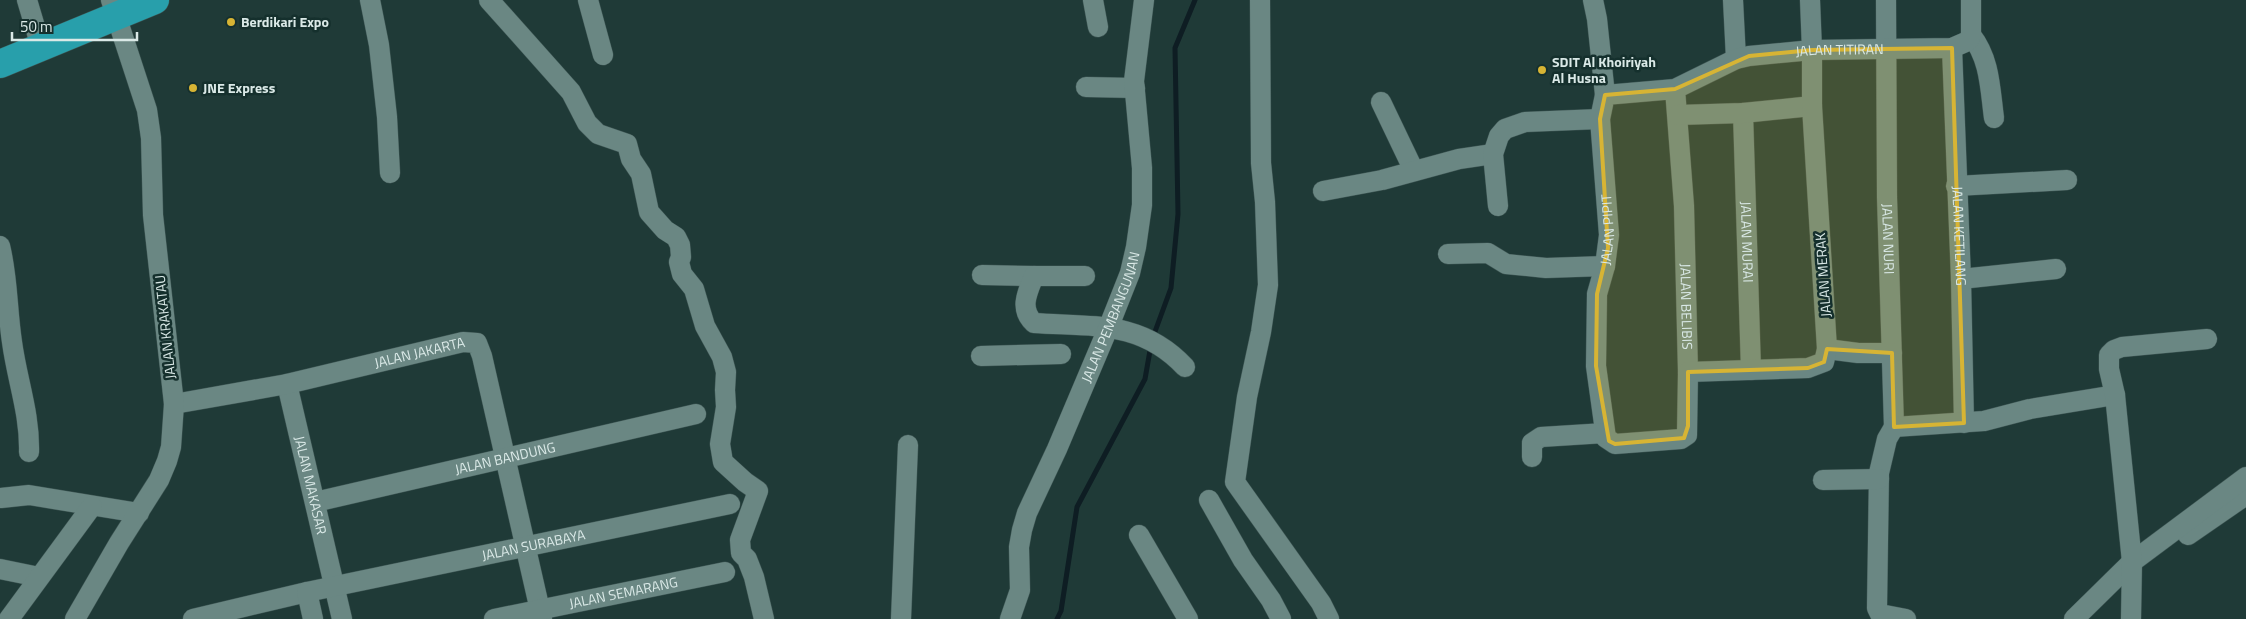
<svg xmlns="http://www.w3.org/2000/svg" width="2246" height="619" viewBox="0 0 2246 619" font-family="'Titillium Web',sans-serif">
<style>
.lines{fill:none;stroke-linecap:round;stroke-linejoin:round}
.stream{stroke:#0e1d23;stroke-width:5}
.minor-casing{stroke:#3d5553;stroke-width:21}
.highway-casing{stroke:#3d5553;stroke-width:29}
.minor{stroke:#6a8783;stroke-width:20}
.highway{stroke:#289fab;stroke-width:28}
.marked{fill:#d7b434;fill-opacity:0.2;stroke:#d7b434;stroke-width:4;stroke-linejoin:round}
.poi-dot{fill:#d7b434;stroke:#15302d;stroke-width:2}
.labels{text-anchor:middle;stroke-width:5;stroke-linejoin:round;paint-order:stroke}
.poi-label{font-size:14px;font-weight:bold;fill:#dae9e7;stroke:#15302d;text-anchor:start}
.street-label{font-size:14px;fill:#dae9e7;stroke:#15302d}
</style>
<rect width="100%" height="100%" fill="#1f3a37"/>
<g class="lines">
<!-- stream -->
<path class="stream" d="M 1153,337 L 1171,288 L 1178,214 L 1175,48 L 1195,0
M 1057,619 L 1061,611 L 1077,507 L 1145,379 L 1151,345"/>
<defs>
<g id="minor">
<path d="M 27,0 L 41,47"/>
<path d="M 370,0 L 379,45 L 387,117 L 390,173"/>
<path d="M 489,0 L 571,92 L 587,123 L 598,134 L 627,144 L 631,159 L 641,174 L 649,212 L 665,230 L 676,237 L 680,245 L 681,257 L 679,262 L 682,274 L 694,289 L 705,326 L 722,357 L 726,372 L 725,390 L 726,407 L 720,444 L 723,462 L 745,482 L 758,491 L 740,540 L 741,553 L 747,559 L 754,577 L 764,619"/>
<path d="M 588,0 L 603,55"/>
<path d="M 1093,0 L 1098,27"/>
<path d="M 1260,0 L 1261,163 L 1265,202 L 1268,285 L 1261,332 L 1247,397 L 1235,482 L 1321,603 L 1329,619"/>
<path d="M 1593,0 L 1597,19 L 1605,95"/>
<path d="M 1733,0 L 1736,59"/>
<path id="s1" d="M 1886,0 L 1887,197 L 1894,427"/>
<path d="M 1971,35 C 1990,59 1990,88 1994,118"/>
<path id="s2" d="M 1952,48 L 1961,279 L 1964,423"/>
<path d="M 1086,87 L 1135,88"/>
<path id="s3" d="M 1675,89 L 1684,206 L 1688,372 L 1687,435 L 1681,439 L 1615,444 L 1606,438 L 1596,366 L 1597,294 L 1605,266 L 1609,235 L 1600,119 L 1605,95 L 1675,89 L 1736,59 L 1749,56 L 1812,50 L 1952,48 L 1968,41 L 1971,35 L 1971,0"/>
<path d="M 1381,102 L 1414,171"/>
<path id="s4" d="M 1743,113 L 1751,370"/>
<path d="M 1678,115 L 1743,113 L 1812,106"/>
<path d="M 1956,186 L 2067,180"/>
<path d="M 1323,191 L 1382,180 L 1459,159 L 1493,154"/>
<path d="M 1498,206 L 1493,154 L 1499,136 L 1505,129 L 1525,122 L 1600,119"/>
<path d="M 0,246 C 8,278 7,309 12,342 C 17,380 30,413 29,452"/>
<path d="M 1448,254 L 1488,253 L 1506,264 L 1546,268 L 1605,266"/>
<path d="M 982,275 L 1034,276"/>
<path d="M 1085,276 L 1034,276 C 1027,293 1019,309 1034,323 C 1092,327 1141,320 1185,367"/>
<path d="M 1961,279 L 2056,269"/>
<path d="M 1827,349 L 1858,353 L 1892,353"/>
<path d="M 981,356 L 1061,354"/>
<path d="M 1688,372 L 1808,368 L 1824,362 L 1827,349 L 1812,106 L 1812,50 L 1810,0"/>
<path id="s5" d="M 287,384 L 342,619"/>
<path id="s6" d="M 174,404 L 287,384 L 463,342 L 477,343 L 482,356 L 542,619"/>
<path d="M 1894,427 L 1984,421 L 2030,409 L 2115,395"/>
<path d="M 1894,427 L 1887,439 L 1879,473 L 1877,608 L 1880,614 L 1906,619"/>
<path d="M 1532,457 L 1532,443 L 1541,437 L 1605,433"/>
<path d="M 1823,480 L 1879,479"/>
<path d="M 1,498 L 29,495 L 139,513"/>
<path d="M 1209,500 L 1243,560 L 1271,600 L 1281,619"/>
<path id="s7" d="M 315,502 L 696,414"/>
<path d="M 1139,535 L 1188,619"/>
<path d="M 2188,535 L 2246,495"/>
<path d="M 0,569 L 39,577"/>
<path d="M 9,619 L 92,506"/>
<path d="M 75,619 L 119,543 L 159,480 L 167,461 L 171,447 L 174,404 L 153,215 L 151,138 L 147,110 L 111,0"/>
<path d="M 193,619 L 307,592"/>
<path id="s8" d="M 313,619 L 307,592 L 730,504"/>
<path id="s9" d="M 494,619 L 725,572"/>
<path d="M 901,619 L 908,445"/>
<path id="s10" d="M 1010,619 L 1020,590 L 1019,547 L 1022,530 L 1027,513 L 1057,449 L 1109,326 L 1130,273 L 1136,247 L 1142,205 L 1142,168 L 1134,81 L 1144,0"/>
<path d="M 2074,619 L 2132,562 L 2246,477"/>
<path d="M 2131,619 L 2132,562 L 2115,395 L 2109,369 L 2109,355 L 2114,350 L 2122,347 L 2207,339"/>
</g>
<path id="highway" d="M 0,64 L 155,0"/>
</defs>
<!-- minor casing -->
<use href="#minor" class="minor-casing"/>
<!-- highway casing -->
<use href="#highway" class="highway-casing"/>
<!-- minor -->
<use href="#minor" class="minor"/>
<!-- highway -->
<use href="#highway" class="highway"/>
</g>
<!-- marked area -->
<path class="marked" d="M 1952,48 L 1964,423 L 1894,427 L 1892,353 L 1827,349 L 1824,362 L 1808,368 L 1688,372 L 1688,426 L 1684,438 L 1615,444 L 1609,441 L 1596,366 L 1597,294 L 1608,248 L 1600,119 L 1605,95 L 1675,89 L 1749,56 L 1812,50 Z"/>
<!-- markers -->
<g class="poi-dot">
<circle cx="231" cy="22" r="5"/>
<circle cx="1542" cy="70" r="5"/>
<circle cx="193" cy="88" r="5"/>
</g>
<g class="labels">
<!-- poi labels -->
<g class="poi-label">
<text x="241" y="27">Berdikari Expo</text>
<text x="1552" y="67">SDIT Al Khoiriyah<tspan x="1552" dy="16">Al Husna</tspan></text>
<text x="203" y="93">JNE Express</text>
</g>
<!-- street labels -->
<g class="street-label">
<text dy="5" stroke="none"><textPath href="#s3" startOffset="1019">JALAN TITIRAN</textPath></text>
<text dy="5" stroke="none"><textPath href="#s3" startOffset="641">JALAN PIPIT</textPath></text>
<text dy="5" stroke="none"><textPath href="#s2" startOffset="188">JALAN KETILANG</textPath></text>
<text dy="5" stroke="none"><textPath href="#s1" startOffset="239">JALAN NURI</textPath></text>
<text dy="5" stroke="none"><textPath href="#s4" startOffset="129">JALAN MURAI</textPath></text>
<text transform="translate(1823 275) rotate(-94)" y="5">JALAN MERAK</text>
<text dy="5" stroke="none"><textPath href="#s3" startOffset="218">JALAN BELIBIS</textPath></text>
<text dy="5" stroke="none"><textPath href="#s10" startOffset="322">JALAN PEMBANGUNAN</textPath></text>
<text transform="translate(165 327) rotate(-96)" y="5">JALAN KRAKATAU</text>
<text dy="5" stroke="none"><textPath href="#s6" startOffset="251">JALAN JAKARTA</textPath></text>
<text dy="5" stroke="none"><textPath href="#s7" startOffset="195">JALAN BANDUNG</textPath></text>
<text dy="5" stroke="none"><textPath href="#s5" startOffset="104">JALAN MAKASAR</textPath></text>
<text dy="5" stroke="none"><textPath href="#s8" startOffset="259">JALAN SURABAYA</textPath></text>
<text dy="5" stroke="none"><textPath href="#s9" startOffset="132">JALAN SEMARANG</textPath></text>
</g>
</g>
<!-- scale -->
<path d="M12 32v8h125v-8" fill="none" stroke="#dae9e7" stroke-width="2.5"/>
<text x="20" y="32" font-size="15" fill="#dae9e7" stroke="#15302d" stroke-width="4" paint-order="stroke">50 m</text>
</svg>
